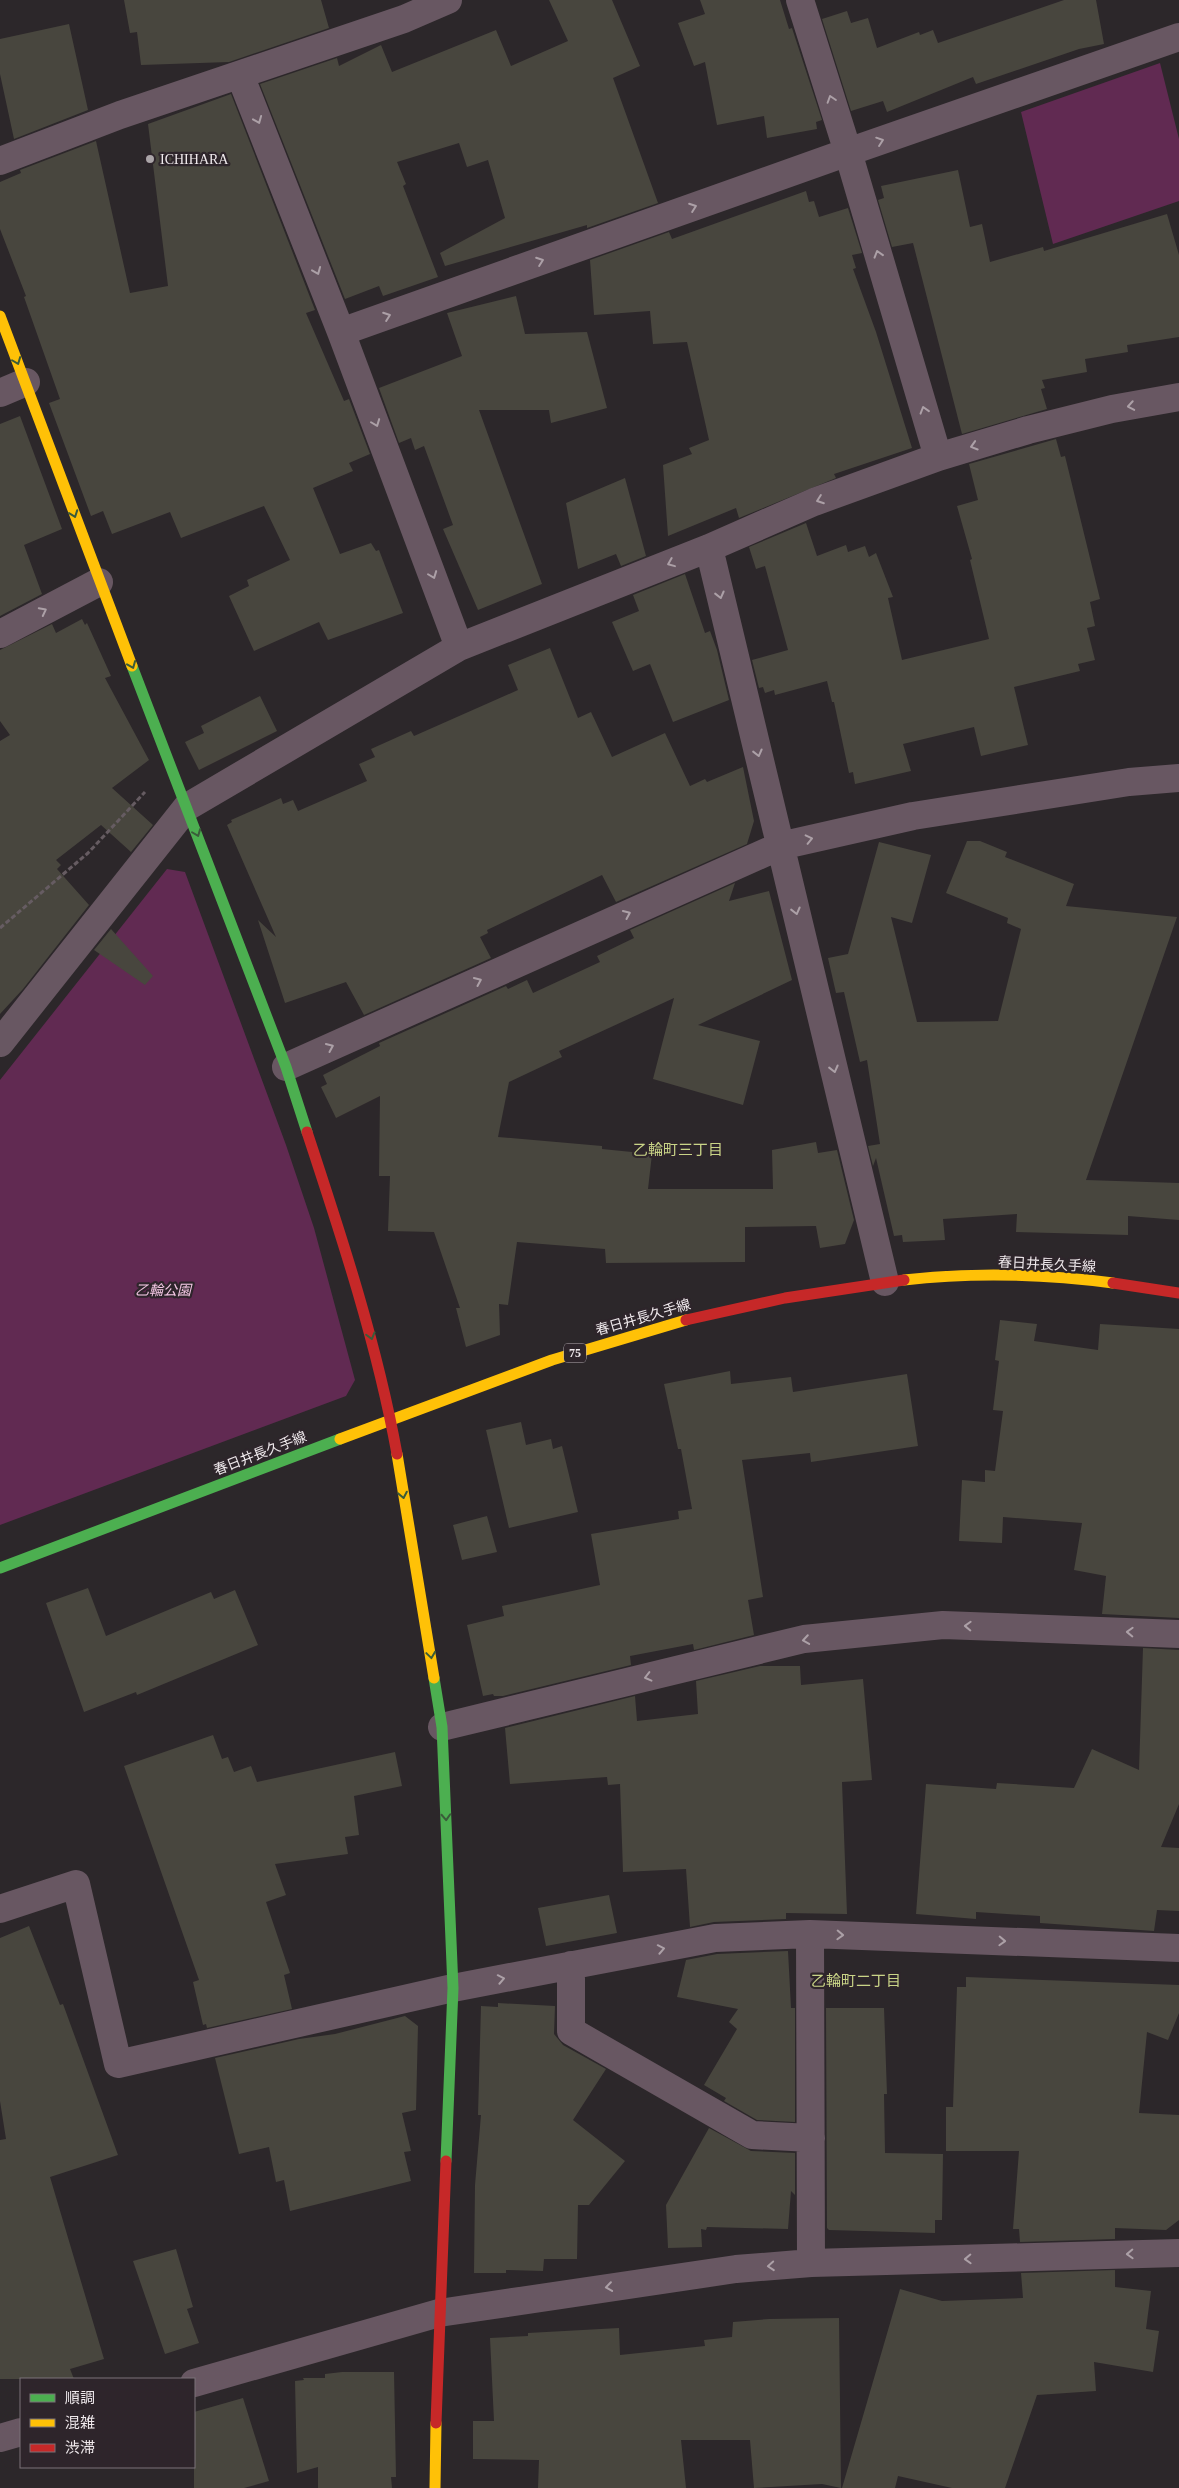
<svg xmlns="http://www.w3.org/2000/svg" width="1179" height="2488" viewBox="0 0 1179 2488" font-family="'Times New Roman','Noto Sans JP',serif">
<style>
.green{fill:#612a52}
.building{fill:#48463e}
.lines{fill:none;stroke-linecap:round;stroke-linejoin:round}
.path{stroke:#665c62;stroke-width:3;stroke-dasharray:5 2.5;stroke-linecap:butt}
.street{stroke:#685762;stroke-width:28}
.fast{stroke:#4caf50;stroke-width:11}
.slow{stroke:#ffc107;stroke-width:11}
.jam{stroke:#c62828;stroke-width:11}
.oneway{stroke:#aca0a7}
.oneway2{stroke:#3a5c3a}
.poi-dot{fill:#aba5a8;stroke:#2e252b;stroke-width:2}
.labels{text-anchor:middle;stroke-width:4.5;stroke-linejoin:round;paint-order:stroke}
.shield{fill:#2e252b;stroke:#b5aeb2;stroke-width:1}
.shield-label{font-size:12px;font-weight:bold;fill:#efe9ec}
.poi-label{font-size:14px;fill:#efe9ec;stroke:#2e252b;text-anchor:start}
.street-label{font-size:14px;fill:#efe9ec;stroke:#2e252b}
.park-label{font-size:14px;font-style:italic;fill:#f5c8e5;stroke:#2e252b}
.neighbourhood-label{font-size:15px;fill:#c9d487;stroke:#2e252b}
</style>
<rect width="100%" height="100%" fill="#2c272a"/>
<!-- green -->
<path class="green" d="M 1160,63 L 1179,139 L 1179,201 L 1053,244 L 1021,112 Z
M 167,869 L 185,872 L 286,1145 L 314,1228 L 355,1380 L 346,1396 L 0,1525 L 0,1080 Z"/>
<!-- building -->
<path class="building" d="M 124,0 L 321,0 L 329,28 L 229,62 L 141,65 L 137,32 L 130,33 Z
M 549,0 L 612,0 L 640,66 L 613,78 L 658,203 L 587,228 L 587,225 L 445,266 L 440,253 L 505,218 L 488,160 L 467,167 L 459,143 L 397,162 L 406,184 L 403,186 L 438,277 L 383,296 L 379,286 L 345,299 L 260,84 L 337,58 L 339,66 L 381,45 L 392,72 L 496,30 L 511,66 L 568,41 Z
M 700,0 L 780,0 L 789,29 L 792,28 L 822,120 L 816,122 L 817,129 L 767,138 L 764,116 L 717,125 L 705,62 L 694,66 L 678,23 L 705,14 Z
M 1064,0 L 1096,0 L 1104,44 L 1079,49 L 976,84 L 973,77 L 887,112 L 883,101 L 851,111 L 822,19 L 847,11 L 851,23 L 868,18 L 877,48 L 919,32 L 920,35 L 933,30 L 938,43 Z
M 69,24 L 88,110 L 14,139 L 0,74 L 0,39 Z
M 231,94 L 315,310 L 306,313 L 344,401 L 349,399 L 370,454 L 349,463 L 353,471 L 313,488 L 340,554 L 371,543 L 376,551 L 379,550 L 403,613 L 328,640 L 319,622 L 254,651 L 229,596 L 249,586 L 247,580 L 290,560 L 264,506 L 181,538 L 170,512 L 112,534 L 103,511 L 91,516 L 49,403 L 60,399 L 24,297 L 26,296 L 0,229 L 0,182 L 21,173 L 20,170 L 96,141 L 130,293 L 168,286 L 148,124 Z
M 958,170 L 970,227 L 982,224 L 990,262 L 1043,247 L 1044,251 L 1167,214 L 1179,255 L 1179,337 L 1127,345 L 1128,352 L 1085,359 L 1087,372 L 1042,380 L 1045,388 L 1041,389 L 1047,409 L 962,434 L 913,243 L 892,247 L 878,200 L 884,198 L 881,186 Z
M 806,191 L 809,202 L 814,201 L 819,217 L 848,208 L 862,253 L 852,255 L 856,268 L 853,269 L 876,332 L 912,448 L 834,474 L 836,478 L 739,518 L 736,508 L 668,536 L 663,465 L 692,454 L 689,448 L 709,440 L 687,342 L 653,344 L 650,311 L 594,315 L 590,260 L 669,232 L 672,239 Z
M 516,296 L 525,334 L 587,332 L 607,408 L 551,423 L 549,410 L 479,410 L 542,584 L 478,610 L 443,529 L 453,525 L 424,446 L 415,450 L 411,438 L 399,443 L 379,388 L 462,356 L 447,313 Z
M 20,416 L 62,529 L 24,545 L 42,594 L 0,616 L 0,424 Z
M 1056,439 L 1061,457 L 1065,456 L 1100,599 L 1090,602 L 1095,626 L 1087,628 L 1095,660 L 1078,664 L 1080,671 L 1014,687 L 1028,745 L 981,756 L 974,727 L 903,744 L 911,771 L 855,784 L 853,772 L 849,773 L 834,702 L 832,702 L 827,681 L 775,695 L 774,690 L 765,693 L 763,687 L 759,688 L 752,660 L 788,650 L 765,566 L 756,569 L 749,547 L 806,523 L 817,556 L 846,545 L 848,552 L 865,546 L 869,557 L 876,553 L 893,597 L 888,598 L 902,660 L 989,639 L 970,560 L 972,559 L 957,506 L 978,500 L 969,464 Z
M 625,478 L 646,556 L 621,566 L 616,554 L 578,569 L 566,503 Z
M 685,574 L 705,633 L 710,631 L 717,650 L 729,700 L 673,722 L 650,664 L 633,671 L 612,622 L 639,611 L 633,595 Z
M 82,619 L 85,625 L 87,623 L 111,676 L 105,678 L 149,760 L 112,788 L 153,825 L 131,852 L 101,825 L 56,860 L 61,865 L 57,869 L 89,905 L 23,989 L 0,1014 L 0,741 L 10,735 L 0,721 L 0,650 L 52,624 L 56,633 Z
M 550,648 L 578,718 L 591,712 L 612,757 L 665,733 L 690,786 L 705,779 L 707,782 L 743,767 L 754,821 L 747,844 L 616,902 L 602,875 L 487,930 L 488,933 L 480,937 L 491,958 L 364,1015 L 346,982 L 285,1003 L 258,920 L 276,937 L 227,825 L 232,822 L 231,820 L 281,798 L 283,804 L 293,800 L 298,811 L 367,781 L 359,764 L 375,757 L 371,749 L 411,731 L 414,736 L 518,690 L 508,665 Z
M 260,696 L 277,731 L 199,770 L 185,742 L 204,733 L 201,726 Z
M 967,841 L 980,841 L 1007,852 L 1005,857 L 1074,884 L 1066,906 L 1177,917 L 1086,1180 L 1179,1183 L 1179,1220 L 1128,1216 L 1128,1235 L 1016,1232 L 1017,1214 L 943,1219 L 945,1240 L 903,1242 L 902,1235 L 894,1236 L 876,1158 L 873,1166 L 868,1146 L 880,1144 L 867,1060 L 860,1062 L 844,992 L 836,993 L 828,958 L 848,954 L 879,842 L 931,855 L 912,923 L 891,917 L 917,1022 L 998,1021 L 1021,929 L 1007,923 L 1008,918 L 946,893 Z
M 735,883 L 729,901 L 769,891 L 792,980 L 698,1025 L 760,1041 L 743,1105 L 653,1079 L 674,998 L 559,1051 L 562,1057 L 509,1082 L 498,1137 L 602,1146 L 602,1149 L 652,1154 L 648,1189 L 773,1189 L 772,1150 L 816,1142 L 818,1153 L 837,1150 L 854,1220 L 845,1244 L 820,1248 L 816,1226 L 745,1227 L 745,1262 L 606,1263 L 605,1249 L 517,1242 L 508,1305 L 499,1304 L 500,1335 L 466,1347 L 456,1308 L 460,1308 L 434,1232 L 388,1231 L 390,1176 L 379,1176 L 380,1096 L 336,1118 L 321,1087 L 327,1084 L 323,1075 L 380,1046 L 379,1043 L 506,986 L 508,989 L 527,980 L 533,993 L 600,962 L 597,956 L 634,938 L 630,930 Z
M 111,929 L 153,976 L 145,985 L 94,950 Z
M 1000,1320 L 1037,1324 L 1034,1341 L 1098,1350 L 1100,1324 L 1179,1329 L 1179,1618 L 1102,1614 L 1106,1576 L 1074,1570 L 1082,1523 L 1003,1517 L 1002,1543 L 959,1541 L 962,1480 L 985,1482 L 985,1470 L 995,1471 L 1003,1411 L 993,1410 L 999,1361 L 995,1360 Z
M 730,1371 L 731,1384 L 791,1377 L 793,1392 L 907,1374 L 918,1446 L 811,1462 L 810,1453 L 742,1460 L 763,1597 L 748,1600 L 754,1635 L 694,1650 L 693,1644 L 630,1656 L 631,1665 L 503,1696 L 494,1696 L 493,1694 L 483,1696 L 467,1625 L 504,1616 L 502,1606 L 600,1585 L 591,1534 L 679,1519 L 678,1511 L 692,1509 L 681,1449 L 678,1449 L 664,1384 Z
M 521,1422 L 526,1445 L 551,1439 L 553,1449 L 562,1446 L 578,1512 L 509,1528 L 486,1430 Z
M 487,1516 L 497,1552 L 462,1560 L 453,1525 Z
M 88,1588 L 106,1636 L 211,1592 L 214,1599 L 235,1590 L 258,1645 L 137,1695 L 136,1692 L 84,1712 L 46,1603 Z
M 1143,1648 L 1179,1650 L 1179,1804 L 1161,1847 L 1179,1848 L 1179,1911 L 1157,1910 L 1154,1931 L 1040,1923 L 1040,1916 L 976,1912 L 976,1919 L 916,1914 L 926,1784 L 996,1789 L 997,1783 L 1074,1788 L 1092,1749 L 1139,1770 Z
M 760,1666 L 800,1666 L 801,1685 L 863,1679 L 872,1780 L 842,1782 L 847,1914 L 786,1913 L 786,1919 L 714,1922 L 690,1927 L 686,1869 L 623,1872 L 620,1784 L 608,1785 L 607,1777 L 510,1784 L 505,1728 L 635,1696 L 637,1721 L 698,1714 L 696,1681 Z
M 213,1735 L 222,1759 L 228,1757 L 234,1772 L 251,1766 L 257,1782 L 395,1752 L 402,1786 L 354,1796 L 359,1835 L 345,1837 L 348,1854 L 275,1864 L 286,1895 L 266,1902 L 290,1973 L 284,1975 L 292,2009 L 207,2028 L 206,2024 L 203,2025 L 193,1982 L 199,1980 L 124,1766 Z
M 609,1895 L 617,1933 L 546,1946 L 538,1908 Z
M 29,1926 L 60,2005 L 63,2004 L 118,2155 L 50,2177 L 104,2359 L 70,2369 L 74,2379 L 0,2379 L 0,2140 L 6,2139 L 0,2101 L 0,1938 Z
M 788,1951 L 791,2008 L 795,2008 L 795,2122 L 757,2120 L 724,2101 L 726,2098 L 704,2085 L 737,2029 L 729,2022 L 738,2009 L 677,1997 L 686,1960 L 717,1954 Z
M 966,1977 L 1179,1985 L 1179,2013 L 1168,2040 L 1147,2032 L 1139,2113 L 1179,2115 L 1179,2220 L 1166,2230 L 1115,2228 L 1115,2239 L 1020,2242 L 1019,2229 L 1013,2229 L 1019,2151 L 946,2151 L 946,2107 L 953,2107 L 957,1987 L 966,1987 Z
M 498,2003 L 555,2006 L 554,2034 L 563,2045 L 606,2069 L 573,2120 L 625,2161 L 589,2205 L 578,2205 L 577,2259 L 544,2259 L 543,2271 L 506,2270 L 506,2273 L 474,2273 L 475,2185 L 481,2115 L 478,2115 L 481,2006 L 498,2007 Z
M 826,2008 L 884,2008 L 887,2094 L 884,2094 L 885,2153 L 943,2154 L 942,2220 L 935,2220 L 935,2233 L 829,2230 L 827,2228 Z
M 405,2016 L 418,2026 L 416,2110 L 402,2113 L 411,2151 L 404,2152 L 411,2181 L 290,2211 L 284,2180 L 276,2182 L 269,2147 L 239,2154 L 215,2058 L 299,2039 L 335,2034 Z
M 709,2128 L 751,2151 L 795,2153 L 795,2195 L 791,2191 L 788,2229 L 707,2227 L 706,2230 L 701,2229 L 702,2247 L 668,2248 L 666,2205 Z
M 176,2249 L 193,2307 L 187,2309 L 199,2343 L 165,2354 L 133,2261 Z
M 1115,2270 L 1115,2287 L 1151,2291 L 1146,2329 L 1159,2331 L 1153,2372 L 1094,2362 L 1096,2391 L 1037,2395 L 1005,2488 L 952,2488 L 898,2476 L 895,2488 L 842,2488 L 900,2289 L 942,2301 L 1023,2298 L 1021,2273 Z
M 839,2318 L 841,2488 L 822,2484 L 754,2488 L 750,2440 L 681,2440 L 686,2488 L 538,2488 L 539,2460 L 473,2459 L 473,2421 L 494,2421 L 490,2338 L 528,2336 L 528,2333 L 619,2328 L 620,2355 L 705,2346 L 704,2340 L 732,2337 L 733,2322 L 769,2319 Z
M 342,2372 L 394,2372 L 396,2477 L 391,2477 L 392,2488 L 318,2488 L 318,2467 L 297,2473 L 295,2381 L 304,2380 L 303,2378 L 325,2378 L 325,2374 Z
M 243,2398 L 269,2481 L 244,2488 L 194,2488 L 194,2412 Z"/>
<g class="lines">
<!-- path -->
<path class="path" d="M 0,928 L 88,853 L 145,792"/>
<!-- street -->
<path class="street" d="M 800,0 L 848,152 L 938,457
M 240,75 L 341,332 L 459,647
M 0,161 L 120,115 L 404,19 L 448,0
M 341,332 L 848,152 L 1179,37
M 0,393 L 26,382
M 709,548 L 885,1282
M 0,634 L 99,582
M 0,1043 L 187,807 L 459,647 L 709,548 L 814,502 L 938,457 L 1028,430 L 1112,409 L 1179,397
M 286,1067 L 780,846 L 913,816 L 1129,782 L 1179,778
M 442,1727 L 804,1639 L 943,1625 L 1179,1634
M 0,1909 L 76,1884 L 118,2064 L 453,1988 L 715,1938 L 810,1934 L 1179,1948
M 810,1934 L 811,2263
M 571,1965 L 571,2031 L 752,2135 L 811,2138
M 194,2383 L 439,2313 L 736,2269 L 811,2263 L 1179,2253
M 0,2438 L 21,2432"/>
<!-- fast -->
<path class="fast" d="M 132,666 L 286,1067 L 307,1132
M 0,1568 L 340,1439
M 434,1678 L 442,1727 L 453,1988 L 446,2161"/>
<!-- slow -->
<path class="slow" d="M 0,316 L 132,666
M 904,1280 C 973,1272 1044,1274 1113,1283
M 340,1439 L 552,1360 L 686,1320
M 397,1454 L 434,1678
M 435,2488 L 436,2423"/>
<!-- jam -->
<path class="jam" d="M 307,1132 C 342,1238 377,1344 397,1454
M 1113,1283 L 1179,1293
M 686,1320 L 785,1298 L 904,1280
M 436,2423 L 446,2161"/>
</g>
<!-- one-way arrows -->
<defs><path id="oneway-chevron" d="M-2-3.5L2.5 0L-2 3.5" fill="none" stroke-width="1.6" stroke-linecap="round" stroke-linejoin="round" transform="scale(1.25)"/></defs>
<g class="oneway">
<use href="#oneway-chevron" transform="translate(831 99) rotate(-108)"/>
<use href="#oneway-chevron" transform="translate(258 120) rotate(68)"/>
<use href="#oneway-chevron" transform="translate(880 141) rotate(-19)"/>
<use href="#oneway-chevron" transform="translate(693 207) rotate(-20)"/>
<use href="#oneway-chevron" transform="translate(878 254) rotate(-107)"/>
<use href="#oneway-chevron" transform="translate(540 261) rotate(-20)"/>
<use href="#oneway-chevron" transform="translate(317 271) rotate(68)"/>
<use href="#oneway-chevron" transform="translate(387 316) rotate(-20)"/>
<use href="#oneway-chevron" transform="translate(1131 406) rotate(170)"/>
<use href="#oneway-chevron" transform="translate(924 410) rotate(-107)"/>
<use href="#oneway-chevron" transform="translate(376 423) rotate(69)"/>
<use href="#oneway-chevron" transform="translate(974 446) rotate(163)"/>
<use href="#oneway-chevron" transform="translate(820 500) rotate(160)"/>
<use href="#oneway-chevron" transform="translate(671 563) rotate(158)"/>
<use href="#oneway-chevron" transform="translate(433 575) rotate(69)"/>
<use href="#oneway-chevron" transform="translate(720 595) rotate(76)"/>
<use href="#oneway-chevron" transform="translate(43 611) rotate(-27)"/>
<use href="#oneway-chevron" transform="translate(758 753) rotate(76)"/>
<use href="#oneway-chevron" transform="translate(809 839) rotate(-13)"/>
<use href="#oneway-chevron" transform="translate(796 911) rotate(76)"/>
<use href="#oneway-chevron" transform="translate(627 914) rotate(-24)"/>
<use href="#oneway-chevron" transform="translate(478 981) rotate(-24)"/>
<use href="#oneway-chevron" transform="translate(330 1047) rotate(-24)"/>
<use href="#oneway-chevron" transform="translate(834 1069) rotate(76)"/>
<use href="#oneway-chevron" transform="translate(968 1626) rotate(-178)"/>
<use href="#oneway-chevron" transform="translate(1130 1632) rotate(-178)"/>
<use href="#oneway-chevron" transform="translate(806 1640) rotate(171)"/>
<use href="#oneway-chevron" transform="translate(648 1677) rotate(166)"/>
<use href="#oneway-chevron" transform="translate(840 1935) rotate(2)"/>
<use href="#oneway-chevron" transform="translate(1002 1941) rotate(2)"/>
<use href="#oneway-chevron" transform="translate(661 1949) rotate(-11)"/>
<use href="#oneway-chevron" transform="translate(501 1979) rotate(-11)"/>
<use href="#oneway-chevron" transform="translate(1130 2254) rotate(178)"/>
<use href="#oneway-chevron" transform="translate(968 2259) rotate(178)"/>
<use href="#oneway-chevron" transform="translate(771 2266) rotate(176)"/>
<use href="#oneway-chevron" transform="translate(609 2287) rotate(172)"/>
</g>
<g class="oneway2">
<use href="#oneway-chevron" transform="translate(17 361) rotate(69)"/>
<use href="#oneway-chevron" transform="translate(74 514) rotate(70)"/>
<use href="#oneway-chevron" transform="translate(132 665) rotate(68)"/>
<use href="#oneway-chevron" transform="translate(197 833) rotate(69)"/>
<use href="#oneway-chevron" transform="translate(371 1336) rotate(75)"/>
<use href="#oneway-chevron" transform="translate(403 1495) rotate(79)"/>
<use href="#oneway-chevron" transform="translate(431 1655) rotate(82)"/>
<use href="#oneway-chevron" transform="translate(446 1817) rotate(87)"/>
</g>
<!-- markers -->
<circle class="poi-dot" cx="150" cy="159" r="5"/>
<g class="labels">
<!-- shield labels -->
<rect class="shield" x="564" y="1343.5" width="22" height="19" rx="4"/>
<g class="shield-label">
<text x="575" y="1357">75</text>
</g>
<!-- poi labels -->
<g class="poi-label">
<text x="160" y="164">ICHIHARA</text>
</g>
<!-- street labels -->
<g class="street-label">
<text transform="translate(1047 1264) rotate(3)" y="5">春日井長久手線</text>
<text transform="translate(643 1317) rotate(-16)" y="5">春日井長久手線</text>
<text transform="translate(260 1453) rotate(-21)" y="5">春日井長久手線</text>
</g>
<!-- park labels -->
<g class="park-label">
<text x="163" y="1295">乙輪公園</text>
</g>
<!-- neighbourhood labels -->
<g class="neighbourhood-label">
<text x="678" y="1155">乙輪町三丁目</text>
<text x="856" y="1986">乙輪町二丁目</text>
</g>
</g>
<!-- legend -->
<rect x="20" y="2378" width="175" height="90" fill="#2e252b" stroke="#7b7378"/>
<rect x="30" y="2394" width="25" height="8" fill="#4caf50" stroke="#7b7378"/>
<text x="65" y="2403" font-size="15" fill="#efe9ec">順調</text>
<rect x="30" y="2419" width="25" height="8" fill="#ffc107" stroke="#7b7378"/>
<text x="65" y="2428" font-size="15" fill="#efe9ec">混雑</text>
<rect x="30" y="2444" width="25" height="8" fill="#c62828" stroke="#7b7378"/>
<text x="65" y="2453" font-size="15" fill="#efe9ec">渋滞</text>
</svg>
